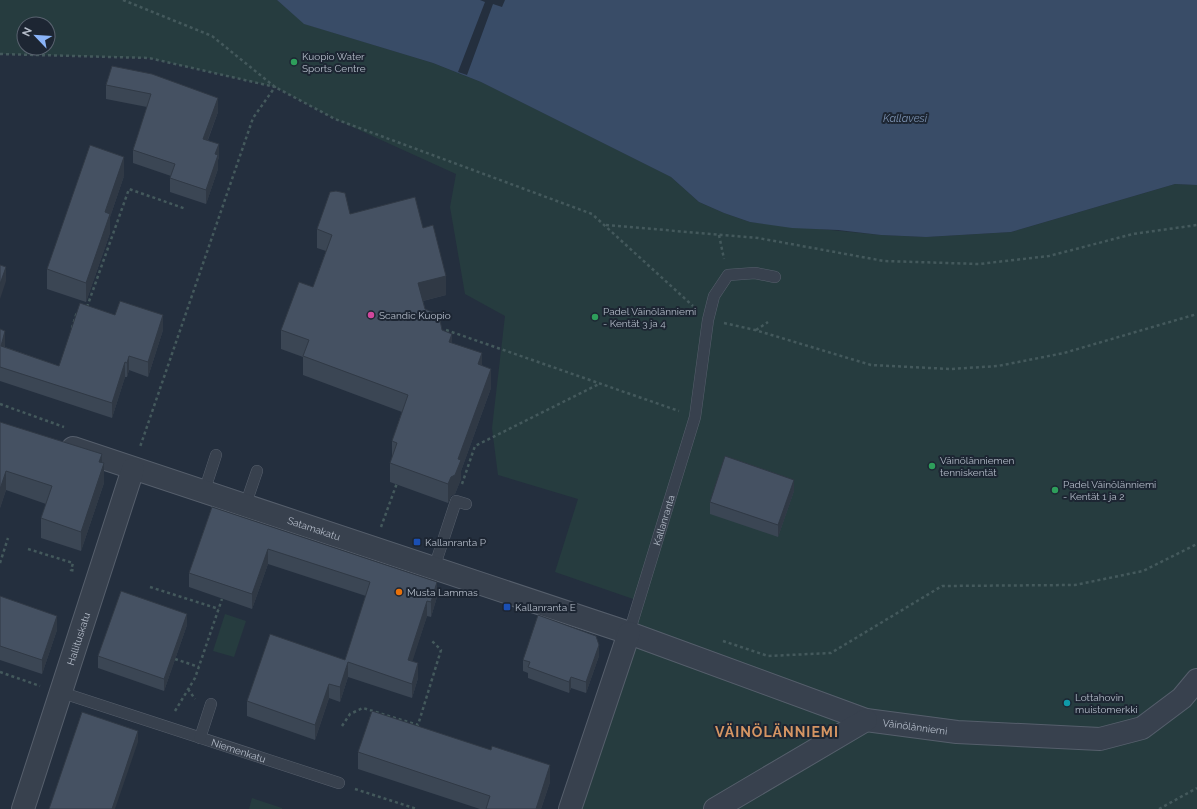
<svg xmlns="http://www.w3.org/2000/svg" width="1197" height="809" viewBox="0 0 1197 809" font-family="Raleway,sans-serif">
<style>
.green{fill:#263c3f;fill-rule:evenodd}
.water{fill:#394c67}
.pier{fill:#242f3e}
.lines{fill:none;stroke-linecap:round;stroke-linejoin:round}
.lane-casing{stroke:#565f6c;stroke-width:12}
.street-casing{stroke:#565f6c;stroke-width:24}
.path{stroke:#44595c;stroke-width:2.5;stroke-dasharray:3 3;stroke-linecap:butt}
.lane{stroke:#38414e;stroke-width:11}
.street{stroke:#38414e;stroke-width:22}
.wall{fill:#3b4654}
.shaded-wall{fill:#303945}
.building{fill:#455162;stroke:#303945}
.leisure-dot{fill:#2e9e5b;stroke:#1d2633;stroke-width:1.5}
.hotel-dot{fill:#d1479c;stroke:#1d2633;stroke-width:1.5}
.transit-dot{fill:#1a4fb4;stroke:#1d2633;stroke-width:1.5}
.food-dot{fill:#e8710a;stroke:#1d2633;stroke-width:1.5}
.culture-dot{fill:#0f9aa8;stroke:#1d2633;stroke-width:1.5}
.labels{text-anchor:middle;stroke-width:4;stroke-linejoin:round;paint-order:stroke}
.poi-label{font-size:10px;fill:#b4bcc9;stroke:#1d2633;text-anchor:start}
.street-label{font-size:10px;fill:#b4bcc9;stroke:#1d2633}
.water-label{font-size:11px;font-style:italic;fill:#7c92b1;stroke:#1d2633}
.district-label{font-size:14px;font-weight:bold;letter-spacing:1px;fill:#d59563;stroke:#1d2633}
</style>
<rect width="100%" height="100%" fill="#242f3e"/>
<!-- green -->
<path class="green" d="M 0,0 L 277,0 L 305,24 L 433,63 L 481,82 L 671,177 L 699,202 L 724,213 L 750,222 L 881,235 L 926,237 L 1011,232 L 1175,184 L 1197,185 L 1197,809 L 571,809 L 639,601 L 555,572 L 578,499 L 498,475 L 492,428 L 505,316 L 465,294 L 450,207 L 456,174 L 335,119 L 275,87 L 149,58 L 0,54 ZM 24,24 L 48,24 L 48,48 L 24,48 Z
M 225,614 L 246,621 L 234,657 L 213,651 Z
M 252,798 L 282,808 L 282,809 L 249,809 Z"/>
<!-- water -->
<path class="water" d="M 277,0 L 1197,0 L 1197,185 L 1175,184 L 1011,232 L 926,237 L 881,235 L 838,230 L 792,228 L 750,222 L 724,213 L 699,202 L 671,177 L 481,82 L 433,63 L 304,24 Z"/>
<!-- pier -->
<path class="pier" d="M 480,0 L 505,0 L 502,7 L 493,4 L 467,75 L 458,72 L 485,2 Z"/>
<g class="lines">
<defs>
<g id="lane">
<path d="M 204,492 L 216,455"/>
<path d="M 245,506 L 257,471"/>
<path d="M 434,568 L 456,501 L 466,504"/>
<path id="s1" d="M 629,633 L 695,417 L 708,320 L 714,296 L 728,275 L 755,273 L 775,277"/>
<path id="s2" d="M 60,692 L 339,783"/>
<path d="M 200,738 L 211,704"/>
</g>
<g id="street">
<path id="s3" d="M 73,448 L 629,633 L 866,720 L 957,732 L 1100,739 L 1142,728 L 1182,698 L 1197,680"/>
<path id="s4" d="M 23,809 L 133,469"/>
<path d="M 570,809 L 629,633"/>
<path d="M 715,809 L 866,720"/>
</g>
</defs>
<!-- lane casing -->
<use href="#lane" class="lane-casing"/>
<!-- street casing -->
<use href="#street" class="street-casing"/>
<!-- path -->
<path class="path" d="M 123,0 L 212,36 L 275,87 L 335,119 L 592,214 L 693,306
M 0,54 L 149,58 L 275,87 L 253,118 L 140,447
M 606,225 L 758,238 L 884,261 L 979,264 L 1049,256 L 1133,234 L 1197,225
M 719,235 L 724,259
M 87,307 L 129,189 L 186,209
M 724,323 L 755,330 L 871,365 L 950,369 L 998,366 L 1064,353 L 1197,314
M 72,328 L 77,312 L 79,311
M 446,330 L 679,411
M 756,330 L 768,322
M 0,404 L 64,427
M 462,484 L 475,446 L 599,384
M 381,527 L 397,483
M 28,549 L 73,563 L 71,570 L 76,571
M 0,563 L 8,538
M 150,587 L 219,609
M 723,641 L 768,656 L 831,653 L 942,586 L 1075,585 L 1143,571 L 1197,544
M 175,659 L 199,667
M 0,672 L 40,686
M 188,689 L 195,699
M 175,711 L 195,678 L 222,599
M 342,726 L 350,714 L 363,708 L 418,725 L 441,650 L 431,640
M 355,789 L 417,809
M 1159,809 L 1197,788"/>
<!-- lane -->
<use href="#lane" class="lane"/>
<!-- street -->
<use href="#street" class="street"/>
</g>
<!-- wall -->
<path class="wall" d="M 112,66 L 218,112 L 208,140 L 219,157 L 218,160 L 218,169 L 206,204 L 170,192 L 170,178 L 171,176 L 133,163 L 133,150 L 147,107 L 106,99 L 106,85 Z
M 124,176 L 110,217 L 110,233 L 86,302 L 47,289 L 47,269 Z
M 350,214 L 423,228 L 446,295 L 423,301 L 425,309 L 452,343 L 482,366 L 491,388 L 461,471 L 461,479 L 455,494 L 451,496 L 448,503 L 390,482 L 390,463 L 392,458 L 392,441 L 402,412 L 303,375 L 303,357 L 281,349 L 281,330 L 313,287 L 326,251 L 317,248 L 317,229 Z
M 115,315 L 163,330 L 148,377 L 129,370 L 127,377 L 125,377 L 112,418 L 0,381 L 0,329 L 5,345 L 5,347 L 59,366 Z
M 0,422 L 102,463 L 104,483 L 81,551 L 41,538 L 41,518 L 46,504 L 6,490 L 0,508 Z
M 794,491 L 778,537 L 710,514 L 710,502 Z
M 212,507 L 437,597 L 431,617 L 427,616 L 412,661 L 418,678 L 412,698 L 348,677 L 340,702 L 329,698 L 315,740 L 247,716 L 247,701 L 345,660 L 366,596 L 268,564 L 252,609 L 189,587 L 189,573 Z
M 0,596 L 57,630 L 42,674 L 0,660 Z
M 187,625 L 164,691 L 98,668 L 98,656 Z
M 599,656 L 586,693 L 571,688 L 569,693 L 528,678 L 528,673 L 523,671 L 523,660 Z
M 358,752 L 550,782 L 541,809 L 480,809 L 358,769 Z"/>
<!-- shaded-wall -->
<path class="shaded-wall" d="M 218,98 L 218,112 L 203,152 L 203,139 Z
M 219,144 L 219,157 L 218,160 L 218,169 L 206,204 L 206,190 L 215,154 Z
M 124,157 L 124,176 L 110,217 L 110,233 L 86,302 L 86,283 L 105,212 Z
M 6,267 L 6,281 L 0,299 L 0,284 Z
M 446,276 L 446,295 L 418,302 L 418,283 Z
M 163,315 L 163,330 L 148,377 L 148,362 Z
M 5,331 L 5,345 L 1,360 L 1,346 Z
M 452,334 L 452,353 L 449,342 Z
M 482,353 L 482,372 L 478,364 Z
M 129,356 L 129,370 L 127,377 L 127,363 Z
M 125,362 L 125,377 L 112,418 L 112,403 Z
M 491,369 L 491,388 L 461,471 L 461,479 L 455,494 L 451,496 L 448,503 L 448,484 L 458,459 Z
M 102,454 L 102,470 L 104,463 L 104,483 L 81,551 L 81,532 L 99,462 Z
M 6,471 L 6,490 L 0,508 L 0,489 Z
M 794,480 L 794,491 L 778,537 L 778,525 Z
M 268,549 L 268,564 L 252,609 L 252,594 Z
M 437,582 L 437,597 L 431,617 L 431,602 Z
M 427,601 L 427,616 L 408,675 L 408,660 Z
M 187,614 L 187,625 L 164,691 L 164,679 Z
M 57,616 L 57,630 L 42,674 L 42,660 Z
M 599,645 L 599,656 L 586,693 L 586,682 Z
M 348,662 L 348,677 L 340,702 L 340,687 Z
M 418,663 L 418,678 L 412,698 L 412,684 Z
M 571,677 L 571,688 L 569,693 L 569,682 Z
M 329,684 L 329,698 L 315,740 L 315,725 Z
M 138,731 L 138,742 L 115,809 L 112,809 Z
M 550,765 L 550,782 L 541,809 L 536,809 Z"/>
<!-- building -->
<path class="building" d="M 112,66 L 152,74 L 218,98 L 203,139 L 219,144 L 215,154 L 218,155 L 206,190 L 170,178 L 175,164 L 133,150 L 151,94 L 106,85 Z
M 90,145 L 124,157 L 105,212 L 110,214 L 86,283 L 47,269 Z
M 336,191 L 345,193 L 350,214 L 415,197 L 423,228 L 433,225 L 446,276 L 418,283 L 425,309 L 439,315 L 442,330 L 452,334 L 449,342 L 482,353 L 478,364 L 491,369 L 458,459 L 461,460 L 455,475 L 451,477 L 448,484 L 390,463 L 397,443 L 392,441 L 408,395 L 303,356 L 309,340 L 281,330 L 299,282 L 313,287 L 332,235 L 317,229 L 330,192 Z
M 0,265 L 6,267 L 0,284 Z
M 120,301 L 163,315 L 148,362 L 129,356 L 127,363 L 125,362 L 112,403 L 0,367 L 0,329 L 5,331 L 1,346 L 59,366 L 80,303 L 115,315 Z
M 0,422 L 102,454 L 99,462 L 104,463 L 81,532 L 41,518 L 52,486 L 6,471 L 0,489 Z
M 725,456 L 794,480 L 778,525 L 710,502 Z
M 212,507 L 437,582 L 431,602 L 427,601 L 408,660 L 418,663 L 412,684 L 348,662 L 340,687 L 329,684 L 315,725 L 247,701 L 270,634 L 345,660 L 370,582 L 268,549 L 252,594 L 189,573 Z
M 121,591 L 187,614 L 164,679 L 98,656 Z
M 0,596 L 57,616 L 42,660 L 0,646 Z
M 538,615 L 596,636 L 599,645 L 586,682 L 571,677 L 569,682 L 528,667 L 530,662 L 523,660 Z
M 372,711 L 491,750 L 492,746 L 550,765 L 536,809 L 486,809 L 490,796 L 358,752 Z
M 82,712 L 138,731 L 112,809 L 49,809 Z"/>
<!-- markers -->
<g class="leisure-dot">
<circle cx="294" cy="62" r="4"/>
<circle cx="595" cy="317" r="4"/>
<circle cx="932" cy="466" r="4"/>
<circle cx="1055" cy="490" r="4"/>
</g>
<circle class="hotel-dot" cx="371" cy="315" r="4"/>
<g class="transit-dot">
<rect x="413" y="538" width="8" height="8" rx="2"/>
<rect x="503" y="603" width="8" height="8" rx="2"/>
</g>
<circle class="food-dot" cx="399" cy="592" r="4"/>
<circle class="culture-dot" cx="1067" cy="703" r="4"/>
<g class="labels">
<!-- poi labels -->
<g class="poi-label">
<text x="302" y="60">Kuopio Water<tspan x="302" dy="12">Sports Centre</tspan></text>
<text x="603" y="315">Padel Väinölänniemi<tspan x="603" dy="12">- Kentät 3 ja 4</tspan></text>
<text x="379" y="319">Scandic Kuopio</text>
<text x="940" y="464">Väinölänniemen<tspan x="940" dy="12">tenniskentät</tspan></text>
<text x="1063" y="488">Padel Väinölänniemi<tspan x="1063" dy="12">- Kentät 1 ja 2</tspan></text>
<text x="425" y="546">Kallanranta P</text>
<text x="407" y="596">Musta Lammas</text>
<text x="515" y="611">Kallanranta E</text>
<text x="1075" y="701">Lottahovin<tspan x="1075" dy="12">muistomerkki</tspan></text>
</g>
<!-- street labels -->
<g class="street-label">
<text dy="4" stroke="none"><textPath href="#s1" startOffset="118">Kallanranta</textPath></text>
<text dy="4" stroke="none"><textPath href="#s3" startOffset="254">Satamakatu</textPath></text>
<text dy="4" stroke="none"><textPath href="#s4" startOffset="179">Hallituskatu</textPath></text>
<text dy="4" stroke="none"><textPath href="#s3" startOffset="888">Väinölänniemi</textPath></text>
<text dy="4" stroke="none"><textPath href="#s2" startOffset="188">Niemenkatu</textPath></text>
</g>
<!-- water labels -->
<g class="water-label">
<text x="905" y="122">Kallavesi</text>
</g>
<!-- district labels -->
<g class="district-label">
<text x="777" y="737">VÄINÖLÄNNIEMI</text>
</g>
</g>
<!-- north arrow -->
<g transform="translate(36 36) rotate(295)"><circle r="19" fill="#1d2633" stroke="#59626f"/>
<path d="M0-3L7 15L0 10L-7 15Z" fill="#8ab4f8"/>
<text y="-6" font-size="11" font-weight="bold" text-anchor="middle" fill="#b4bcc9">N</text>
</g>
</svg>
